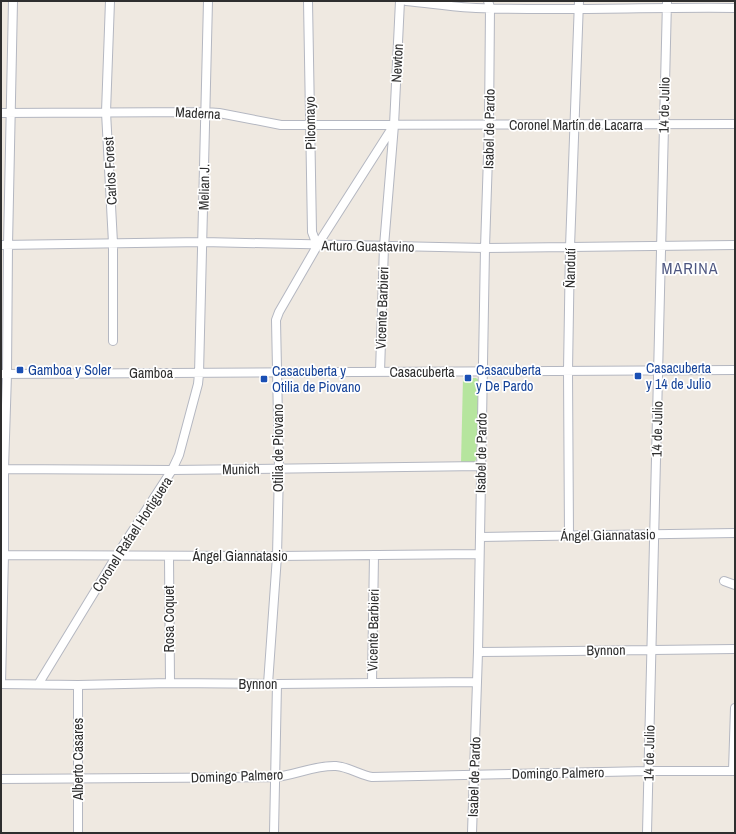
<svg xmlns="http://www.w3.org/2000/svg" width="736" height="834" viewBox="0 0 736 834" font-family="'Archivo Narrow',sans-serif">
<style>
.green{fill:#b6e59e}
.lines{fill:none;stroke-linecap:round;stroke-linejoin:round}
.minor-casing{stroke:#b4b7c1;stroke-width:10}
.minor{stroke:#fff;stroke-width:8}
.transit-dot{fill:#1a4fb4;stroke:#fff;stroke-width:1.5}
.labels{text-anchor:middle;stroke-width:3.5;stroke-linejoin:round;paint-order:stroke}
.street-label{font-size:14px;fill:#2e2e2e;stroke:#fff}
.transit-label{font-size:14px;fill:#164399;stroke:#fff;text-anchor:start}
.quarter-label{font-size:16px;letter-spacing:1px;fill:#4d5680;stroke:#fff}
</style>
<rect width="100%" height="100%" fill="#efe9e1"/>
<!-- green -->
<path class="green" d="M 463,378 L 476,378 L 480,381 L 476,460 L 473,463 L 461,463 Z"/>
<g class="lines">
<defs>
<path id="minor" d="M 110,1 L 106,112 L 113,243 L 113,341
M 308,1 L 312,232 L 317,245
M 406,1 C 429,3 453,7 476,8 C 562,11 649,7 735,8
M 1,113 L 205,112 L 219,113 L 281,125 L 735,124
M 1,245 L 203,242 L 485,248 L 735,245
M 380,372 L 384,246 L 394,125 L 400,1
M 1,374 L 735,370
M 1,469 L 172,470 L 481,466
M 569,536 L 568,371 L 570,247 L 579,1
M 480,537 L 735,533
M 1,555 L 277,556 L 479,554
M 169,556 L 170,683
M 724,581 L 735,585
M 478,652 L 735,649
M 372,682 L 374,555
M 39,683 L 117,555 L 172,470 L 179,455 L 198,384 L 199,374 L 208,1
M 1,684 L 4,555 L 4,469 L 7,374 L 8,245 L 13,1
M 1,684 L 78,685 L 170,683 L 277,684 L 476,682
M 268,684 L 277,556 L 279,469 L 276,320 L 279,312 L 320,241 L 394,125
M 78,685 L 78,833
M 733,771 L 735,708
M 1,779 L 275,777 C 296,775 315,765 336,766 C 349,767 360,775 372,777 L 649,771 L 735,771
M 274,833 L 277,684
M 472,833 L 478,652 L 485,248 L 489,126 L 490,7 L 488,1
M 647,833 L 667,1"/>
</defs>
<!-- minor casing -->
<use href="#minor" class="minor-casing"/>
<!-- minor -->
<use href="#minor" class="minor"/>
</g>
<!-- markers -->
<g class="transit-dot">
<rect x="16" y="366" width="8" height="8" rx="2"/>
<rect x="634" y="372" width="8" height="8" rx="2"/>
<rect x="464" y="374" width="8" height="8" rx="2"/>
<rect x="260" y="375" width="8" height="8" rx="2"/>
</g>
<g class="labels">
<!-- street labels -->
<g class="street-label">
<text transform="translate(397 63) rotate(-87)" y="5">Newton</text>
<text transform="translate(664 105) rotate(-89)" y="5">14 de Julio</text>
<text transform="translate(198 113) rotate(3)" y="5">Maderna</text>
<text transform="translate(310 123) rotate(-91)" y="5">Pilcomayo</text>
<text x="576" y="130">Coronel Martín de Lacarra</text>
<text transform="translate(489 129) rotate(-89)" y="5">Isabel de Pardo</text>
<text transform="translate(110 171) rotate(-93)" y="5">Carlos Forest</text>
<text transform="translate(204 187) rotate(-89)" y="5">Melian J.</text>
<text transform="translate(368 246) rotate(1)" y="5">Arturo Guastavino</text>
<text transform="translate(570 268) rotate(-89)" y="5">Ñandutí</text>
<text transform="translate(382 308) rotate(-88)" y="5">Vicente Barbieri</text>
<text x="422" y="377">Casacuberta</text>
<text x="151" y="378">Gamboa</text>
<text transform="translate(657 429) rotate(-89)" y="5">14 de Julio</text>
<text transform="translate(278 448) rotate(-90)" y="5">Otilia de Piovano</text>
<text transform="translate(481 453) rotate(-89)" y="5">Isabel de Pardo</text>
<text transform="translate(241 469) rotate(-1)" y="5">Munich</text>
<text transform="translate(132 534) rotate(-57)" y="5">Coronel Rafael Hortiguera</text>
<text transform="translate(608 535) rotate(-1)" y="5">Ángel Giannatasio</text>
<text x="240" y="561">Ángel Giannatasio</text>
<text transform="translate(169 619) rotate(-90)" y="5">Rosa Coquet</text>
<text transform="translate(373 630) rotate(-89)" y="5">Vicente Barbieri</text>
<text transform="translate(606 650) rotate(-1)" y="5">Bynnon</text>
<text x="258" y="689">Bynnon</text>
<text transform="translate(649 753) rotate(-89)" y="5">14 de Julio</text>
<text transform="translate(78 759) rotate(-90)" y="5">Alberto Casares</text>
<text transform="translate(558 773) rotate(-1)" y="5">Domingo Palmero</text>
<text transform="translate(237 776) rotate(-2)" y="5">Domingo Palmero</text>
<text transform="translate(474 777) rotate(-88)" y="5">Isabel de Pardo</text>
</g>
<!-- transit labels -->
<g class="transit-label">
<text x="646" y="373">Casacuberta<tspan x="646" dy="16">y 14 de Julio</tspan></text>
<text x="28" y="375">Gamboa y Soler</text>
<text x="476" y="375">Casacuberta<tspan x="476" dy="16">y De Pardo</tspan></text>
<text x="272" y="376">Casacuberta y<tspan x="272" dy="16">Otilia de Piovano</tspan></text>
</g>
<!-- quarter labels -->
<g class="quarter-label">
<text x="690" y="274">MARINA</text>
</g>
</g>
<!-- border -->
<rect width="736" height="834" fill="none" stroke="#2e2e2e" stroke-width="4"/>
</svg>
